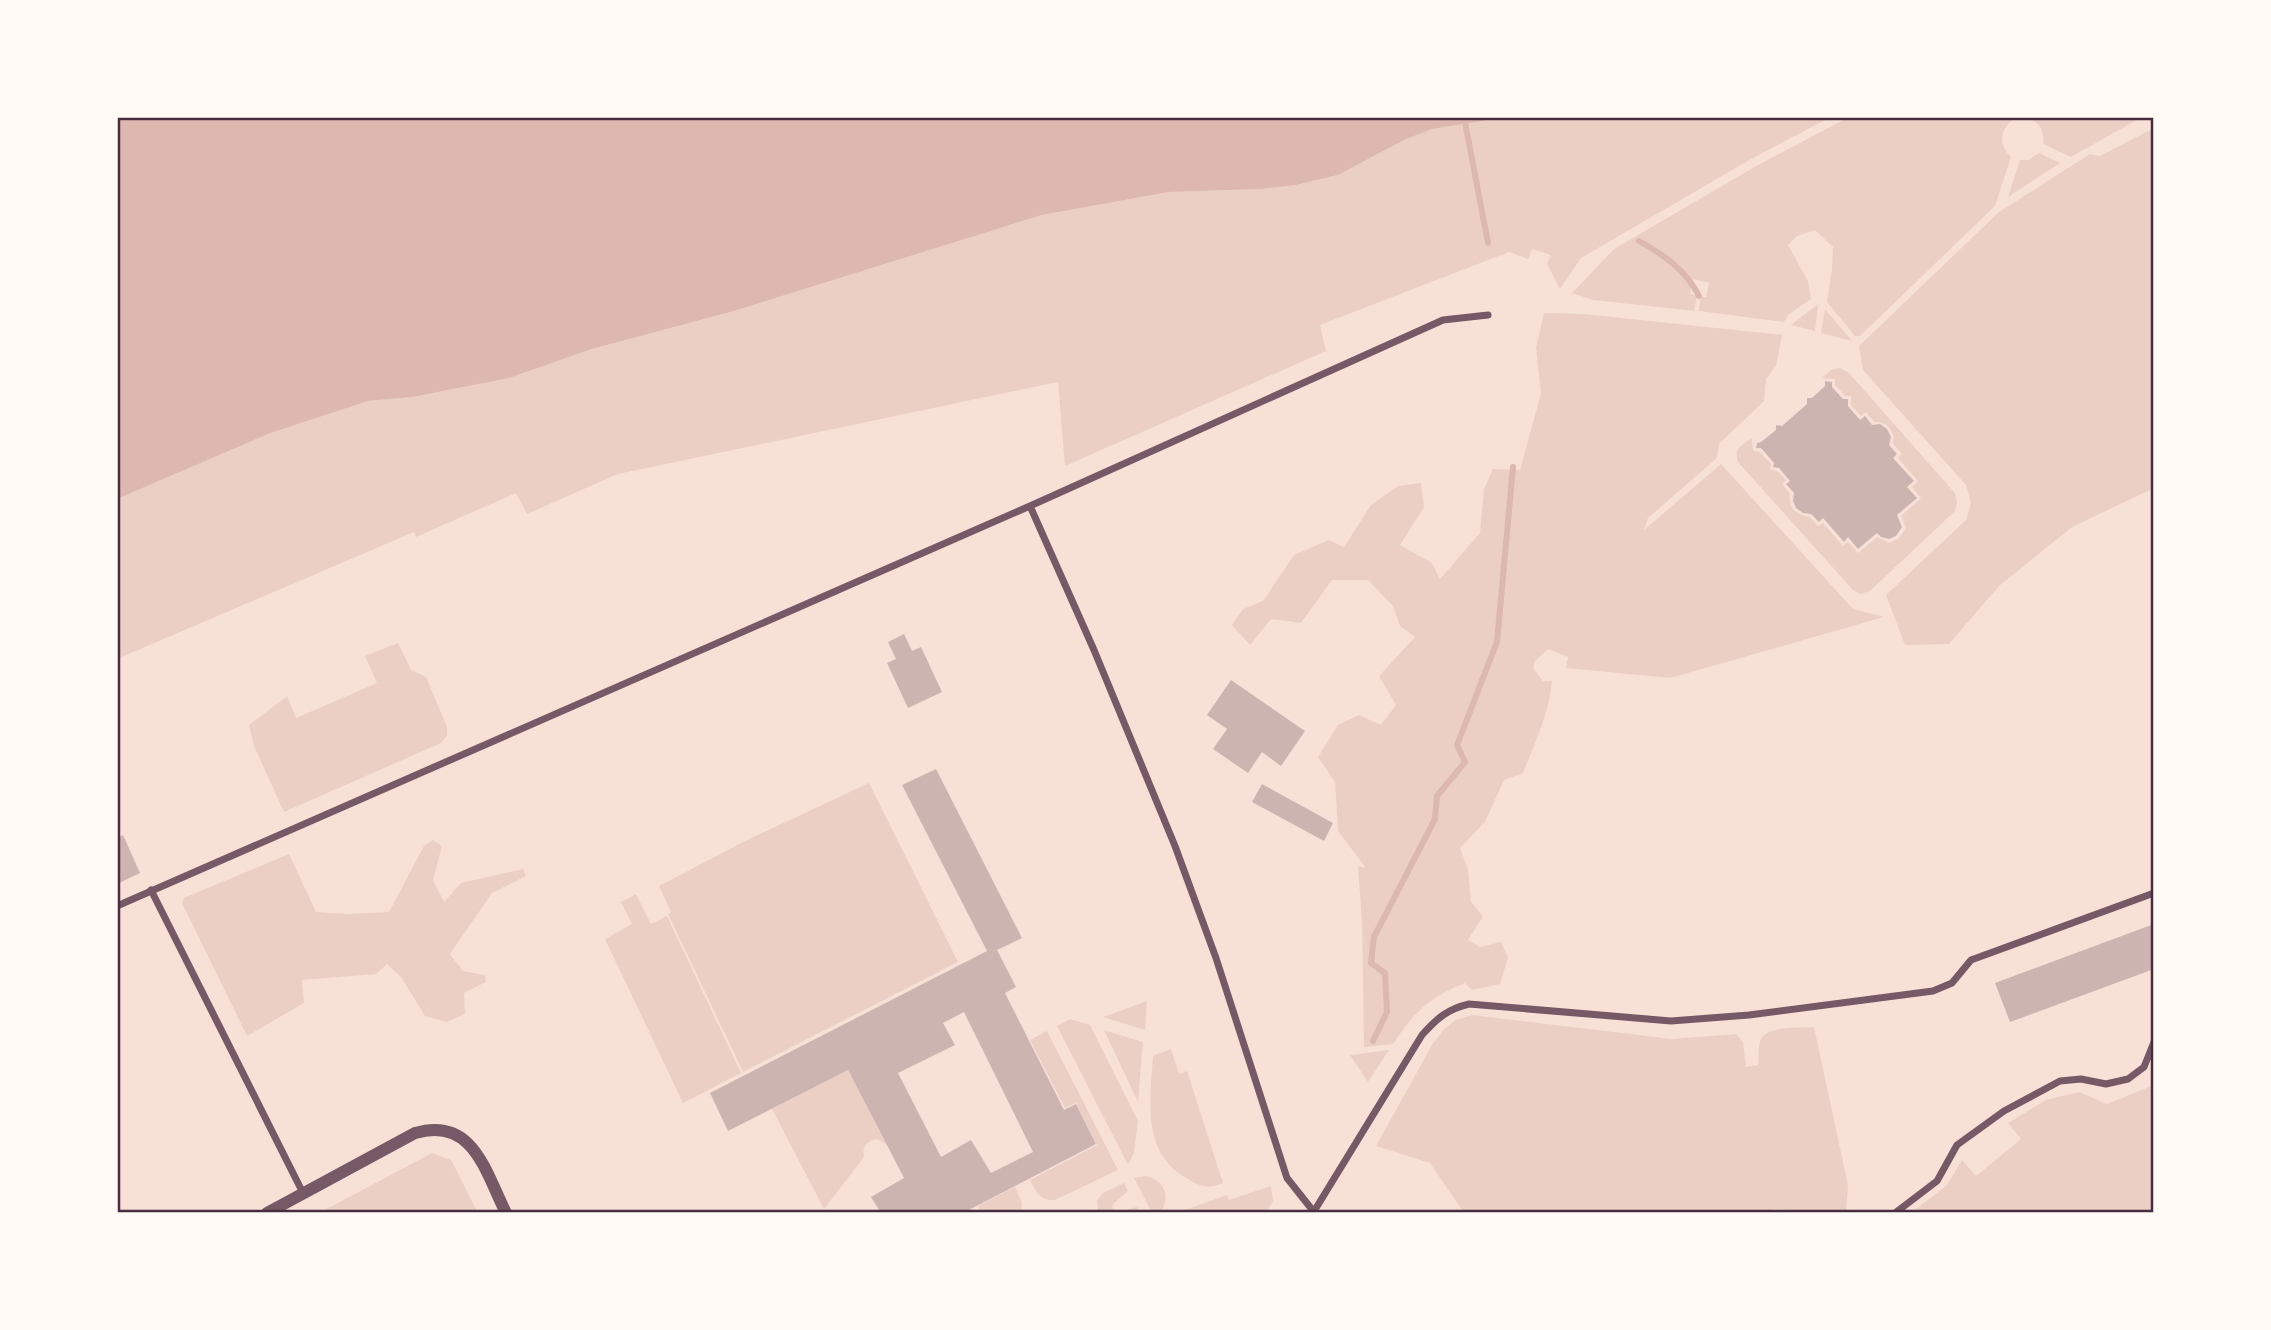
<svg xmlns="http://www.w3.org/2000/svg" width="2271" height="1330" viewBox="0 0 2271 1330" font-family="'Noto Serif',serif">
<style>
.green{fill:#ebcfc5}
.water{fill:#dcb8b0}
.lines{fill:none;stroke-linecap:round;stroke-linejoin:round}
.stream{stroke:#dcb8b0;stroke-width:6}
.building{fill:#ccb4b1;fill-rule:evenodd}
.minor{stroke:#755966;stroke-width:7}
.tertiary{stroke:#755966;stroke-width:12}
.neatline{fill:none;stroke:#4a2c40;stroke-width:2.5}
</style>
<rect width="100%" height="100%" fill="#f7e1d7"/>
<!-- green -->
<path class="green" d="M 1507,117 L 1831,117 L 1753,158 L 1581,258 L 1560,289 L 1547,264 L 1551,255 L 1532,249 L 1528,259 L 1509,252 L 1320,325 L 1326,351 L 1065,466 L 1058,382 L 618,474 L 527,514 L 516,493 L 416,537 L 414,532 L 117,659 L 117,499 L 268,434 L 368,401 L 413,397 L 509,378 L 592,349 L 734,311 L 1042,215 L 1169,192 L 1262,189 L 1296,185 L 1338,175 L 1404,140 L 1432,129 Z
M 1849,117 L 2142,117 L 2071,157 L 2043,144 C 2046,123 2029,113 2011,121 C 1999,133 1999,145 2011,157 L 1995,206 L 1860,336 L 1855,336 L 1827,302 L 1832,269 L 1833,247 L 1815,230 L 1797,236 L 1788,245 L 1808,281 L 1811,299 L 1788,315 L 1784,322 L 1699,311 L 1701,297 L 1706,297 L 1709,283 L 1693,279 L 1690,294 L 1697,296 L 1694,311 L 1593,300 L 1572,293 L 1614,249 L 1758,165 Z
M 2154,128 L 2154,488 L 2072,527 L 1999,586 L 1949,644 L 1905,645 L 1886,595 L 1966,520 L 1971,503 L 1966,485 L 1863,370 L 1859,346 L 1999,212 L 2090,154 L 2100,156 Z
M 2039,153 L 2060,163 L 2008,197 L 2020,160 L 2028,160 Z
M 1818,304 L 1815,331 L 1791,325 Z
M 1825,309 L 1852,341 L 1821,333 Z
M 1544,313 L 1584,314 L 1782,335 L 1776,366 L 1766,379 L 1764,401 L 1719,444 L 1717,458 L 1648,518 L 1644,530 L 1721,464 L 1853,609 L 1884,617 L 1670,678 L 1566,668 L 1568,657 L 1548,649 L 1535,661 L 1533,668 L 1543,681 L 1552,681 C 1549,714 1535,743 1523,773 L 1504,780 L 1485,822 L 1460,848 L 1468,869 L 1471,902 L 1483,916 L 1468,940 L 1480,947 L 1501,942 L 1508,958 L 1500,984 L 1472,990 L 1465,983 C 1430,997 1414,1012 1393,1044 L 1364,1047 L 1362,923 L 1358,866 L 1366,868 L 1338,831 L 1335,782 L 1318,757 L 1338,725 L 1359,715 L 1381,725 L 1396,705 L 1379,676 L 1415,637 L 1400,626 L 1393,606 L 1368,580 L 1332,580 L 1301,623 L 1271,619 L 1250,645 L 1232,625 L 1243,609 L 1263,601 L 1294,555 L 1329,540 L 1344,547 L 1371,505 L 1398,486 L 1421,483 L 1424,507 L 1400,545 L 1432,563 L 1440,579 L 1480,533 L 1484,489 L 1493,469 L 1520,470 L 1541,393 L 1536,348 Z
M 1840,368 L 1849,373 L 1955,493 L 1957,503 L 1955,511 L 1870,591 L 1860,594 L 1853,590 L 1738,462 C 1733,449 1742,445 1752,438 L 1753,451 L 1760,452 L 1771,464 L 1770,470 L 1777,471 L 1786,480 L 1782,484 L 1790,494 C 1788,508 1796,515 1810,517 L 1818,526 L 1823,523 L 1843,546 L 1848,542 L 1858,553 L 1877,537 L 1889,543 L 1899,538 L 1906,528 L 1901,516 L 1921,498 L 1912,487 L 1918,481 L 1898,458 L 1902,454 L 1893,444 C 1895,431 1888,421 1874,422 L 1866,412 L 1861,416 L 1851,405 L 1851,396 L 1845,396 L 1835,385 L 1835,379 L 1822,378 L 1831,370 Z
M 398,643 L 411,670 L 426,677 L 447,727 L 447,736 L 441,743 L 284,812 L 254,746 L 249,725 L 287,696 L 296,718 L 377,683 L 365,656 Z
M 869,783 L 958,962 L 743,1072 L 668,914 L 671,912 L 659,886 L 749,839 Z
M 433,840 L 442,846 L 433,880 L 444,902 L 461,883 L 523,869 L 526,876 L 492,893 L 450,954 L 463,971 L 485,975 L 486,982 L 464,993 L 465,1014 L 447,1022 L 425,1016 L 401,977 L 387,964 L 376,974 L 302,980 L 304,1003 L 247,1036 L 182,903 L 184,898 L 289,854 L 316,912 L 347,914 L 389,912 L 424,846 Z
M 636,894 L 651,924 L 667,916 L 741,1073 L 683,1103 L 605,939 L 632,924 L 621,902 Z
M 1147,1001 L 1145,1030 L 1103,1017 Z
M 1472,1015 L 1672,1039 L 1736,1034 L 1743,1042 L 1746,1067 L 1758,1065 C 1759,1058 1758,1049 1760,1042 C 1764,1025 1800,1028 1814,1027 L 1848,1185 L 1846,1213 L 1773,1209 L 1772,1213 L 1464,1213 L 1430,1163 L 1376,1146 L 1432,1045 L 1444,1029 L 1456,1020 Z
M 1070,1019 L 1090,1025 L 1138,1121 L 1134,1153 L 1128,1165 L 1057,1026 Z
M 1104,1030 L 1143,1042 L 1138,1102 Z
M 1047,1031 L 1118,1170 L 1055,1200 C 1040,1201 1036,1192 1030,1180 L 1097,1145 L 1076,1103 L 1065,1108 L 1030,1040 Z
M 1171,1049 L 1179,1074 L 1187,1071 L 1223,1183 C 1209,1189 1201,1187 1188,1179 C 1141,1154 1150,1100 1153,1056 Z
M 1389,1050 L 1368,1082 L 1350,1055 Z
M 848,1070 L 886,1144 L 876,1139 C 867,1142 862,1146 864,1157 L 824,1209 L 772,1109 Z
M 2154,1085 L 2154,1213 L 1911,1213 L 1947,1185 L 1962,1160 L 1976,1176 L 2021,1139 L 2008,1123 L 2046,1100 L 2079,1092 L 2107,1104 Z
M 432,1153 L 451,1160 L 478,1213 L 319,1213 Z
M 1145,1176 C 1164,1179 1172,1197 1160,1213 L 1152,1213 L 1134,1178 Z
M 1124,1183 L 1128,1191 L 1113,1204 L 1112,1208 L 1117,1212 L 1137,1207 L 1140,1213 L 1098,1213 L 1097,1200 L 1103,1193 Z
M 1271,1186 L 1273,1201 L 1266,1213 L 1177,1213 L 1227,1195 L 1229,1200 Z
M 1015,1187 L 1022,1203 L 1021,1213 L 981,1213 L 978,1206 Z"/>
<!-- water -->
<path class="water" d="M 117,117 L 1507,117 L 1432,129 L 1404,140 L 1338,175 L 1296,185 L 1262,189 L 1169,192 L 1042,215 L 734,311 L 592,349 L 509,378 L 413,397 L 368,401 L 268,434 L 117,499 Z"/>
<g class="lines">
<!-- stream -->
<path class="stream" d="M 1464,117 L 1488,243
M 1639,241 C 1664,255 1686,270 1699,296
M 1373,1041 L 1387,1012 L 1385,973 L 1371,963 L 1374,937 L 1435,819 L 1437,796 L 1465,762 L 1457,745 L 1497,642 L 1513,467"/>
</g>
<!-- building -->
<path class="building" d="M 1825,381 L 1832,382 L 1832,387 L 1843,399 L 1848,399 L 1848,406 L 1860,420 L 1865,416 L 1872,425 L 1880,424 L 1887,429 L 1891,437 L 1889,445 L 1897,454 L 1893,458 L 1914,481 L 1907,487 L 1917,498 L 1897,515 L 1902,527 L 1896,536 L 1889,539 L 1881,537 L 1877,533 L 1858,549 L 1848,537 L 1844,542 L 1823,518 L 1819,522 L 1811,514 L 1803,513 L 1796,508 L 1793,501 L 1794,493 L 1786,484 L 1790,481 L 1779,468 L 1773,467 L 1774,463 L 1761,448 L 1756,448 L 1757,443 L 1761,442 L 1776,430 L 1776,425 L 1782,426 L 1807,404 L 1807,398 L 1812,398 L 1825,386 Z
M 904,634 L 912,651 L 921,647 L 942,692 L 908,708 L 887,663 L 896,659 L 888,642 Z
M 1231,680 L 1305,731 L 1281,766 L 1262,752 L 1248,773 L 1213,749 L 1227,729 L 1207,715 Z
M 936,769 L 1022,938 L 997,950 L 1016,987 L 1005,993 L 1064,1110 L 1076,1104 L 1096,1144 L 963,1213 L 881,1213 L 871,1197 L 904,1178 L 848,1070 L 728,1131 L 710,1093 L 987,951 L 902,785 ZM 964,1012 L 1033,1152 L 991,1173 L 971,1140 L 941,1157 L 898,1073 L 955,1045 L 943,1023 Z
M 1262,784 L 1333,823 L 1324,841 L 1252,802 Z
M 123,835 L 140,873 L 117,884 L 117,838 Z
M 2154,924 L 2154,969 L 2010,1022 L 1995,983 Z"/>
<g class="lines">
<!-- minor -->
<path class="minor" d="M 1030,506 L 1094,650 L 1175,846 L 1216,958 L 1287,1178 L 1314,1212
M 151,890 L 303,1193
M 117,906 L 1030,506 L 1443,320 L 1488,315
M 1313,1213 L 1422,1035 C 1437,1018 1448,1009 1469,1004 L 1671,1021 L 1749,1015 L 1933,991 L 1952,983 L 1971,960 L 2154,893
M 1895,1213 L 1937,1181 L 1957,1145 L 2004,1111 L 2060,1081 L 2081,1079 L 2106,1084 L 2128,1079 L 2144,1067 L 2154,1042"/>
<!-- tertiary -->
<path class="tertiary" d="M 267,1213 L 415,1133 C 473,1116 485,1171 506,1213"/>
</g>
<!-- border -->
<rect width="2271" height="1330" fill="none" stroke="#fffaf5" stroke-width="238"/>
<rect x="119" y="119" width="2033" height="1092" class="neatline"/>
</svg>
